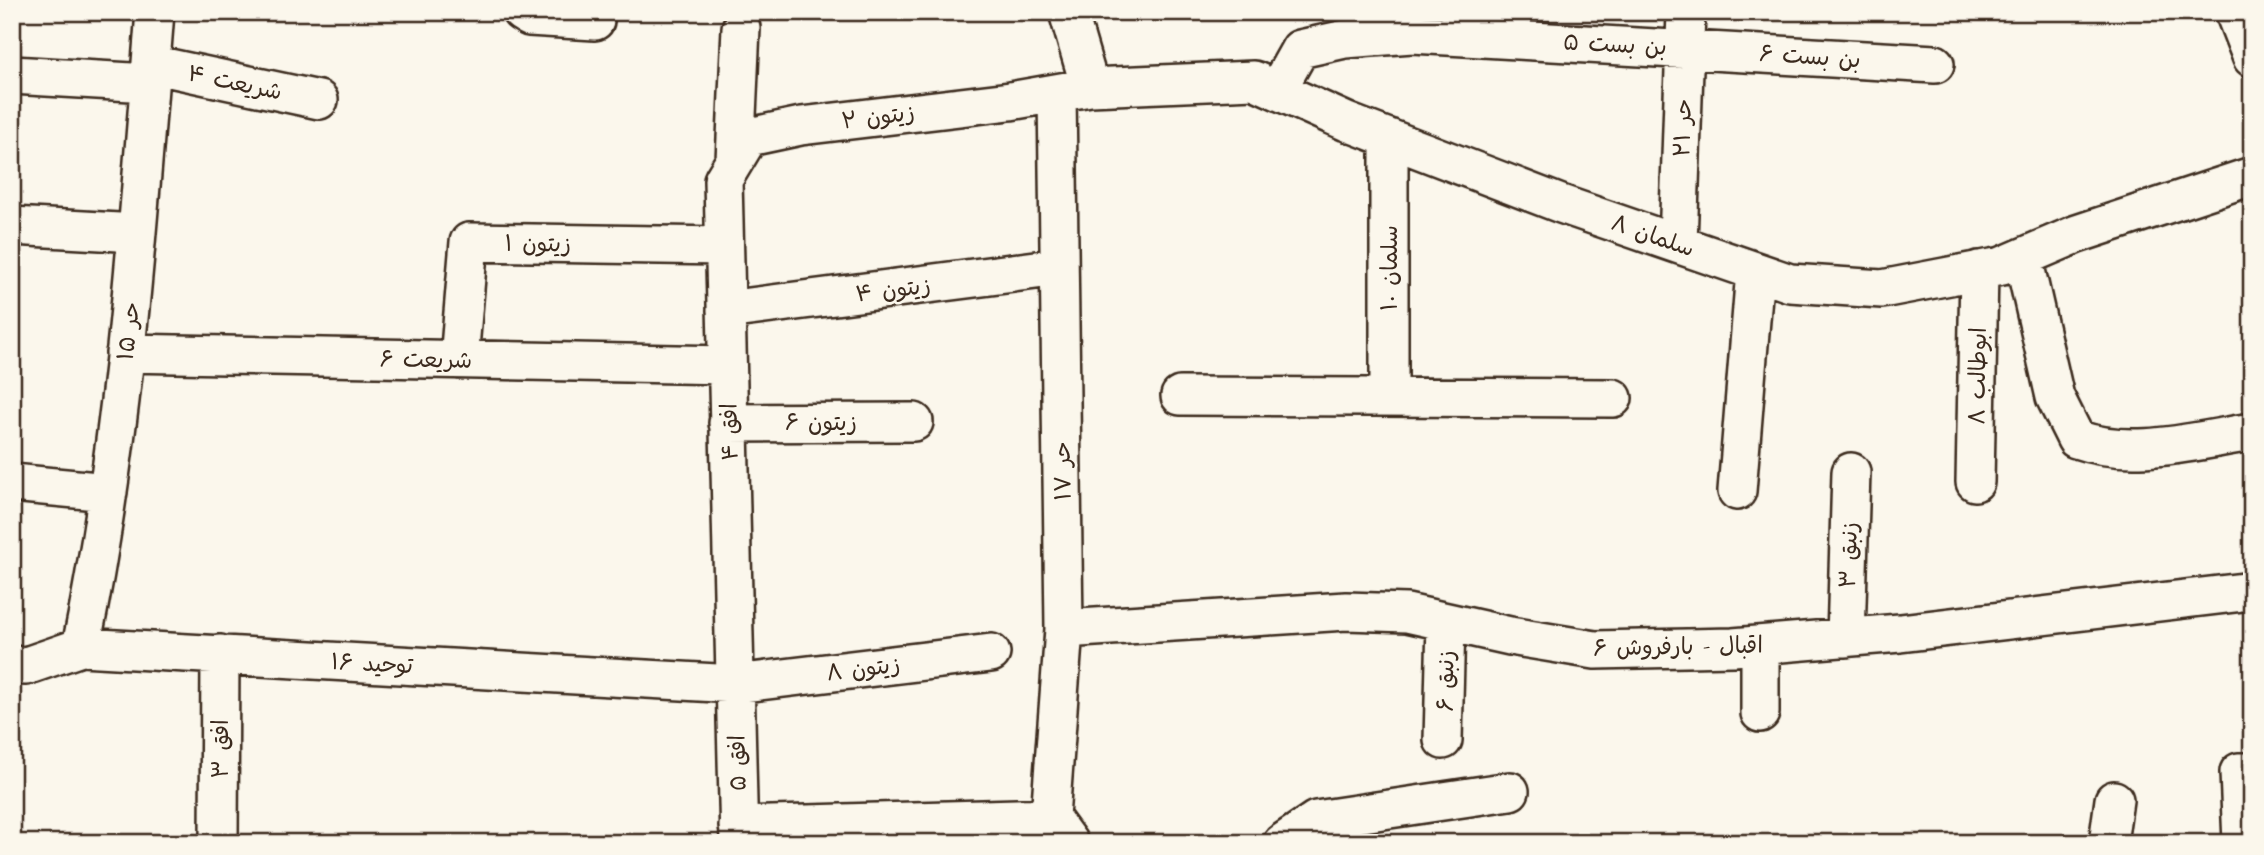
<svg xmlns="http://www.w3.org/2000/svg" width="2264" height="855" viewBox="0 0 2264 855" font-family="'Architects Daughter','Playpen Sans Arabic',sans-serif">
<style>
.lines{fill:none;stroke-linecap:round;stroke-linejoin:round}
.minor-casing{stroke:#3b2a1e;stroke-width:42}
.minor{stroke:#fbf7ec;stroke-width:37}
.labels{text-anchor:middle;stroke-width:5;stroke-linejoin:round;paint-order:stroke}
.street-label{font-size:23px;fill:#3b2a1e;stroke:#fbf7ec}
</style>
<rect width="100%" height="100%" fill="#fbf7ec"/>
<filter id="ink" filterUnits="userSpaceOnUse"><feTurbulence type="fractalNoise" baseFrequency=".0143" numOctaves="2"/><feDisplacementMap in="SourceGraphic" scale="14" xChannelSelector="R" yChannelSelector="G"/><feConvolveMatrix kernelMatrix="1 2 1 2 8 2 1 2 1" color-interpolation-filters="sRGB"/></filter>
<g filter="url(#ink)">
<g class="lines">
<defs>
<path id="minor" d="M 521,12 L 529,17 L 595,21
M 1068,12 L 1090,87
M 2234,12 L 2252,58
M 151,64 L 319,100
M 12,75 L 149,83
M 1277,90 L 1300,49 L 1345,39 L 1412,34 L 1935,64
M 1057,93 L 1064,629 L 1050,817 L 1069,843
M 1389,138 L 1389,397
M 735,160 L 741,28
M 12,226 L 137,233
M 1678,243 L 1686,12
M 2023,257 L 2055,397 L 2076,439 C 2133,459 2193,441 2252,432
M 726,310 L 1059,267
M 125,353 L 727,365
M 459,360 L 469,242 L 724,246
M 1180,396 L 1613,398
M 728,423 L 914,422
M 1975,482 L 1979,270
M 12,483 L 108,492
M 1737,491 L 1755,271
M 1064,629 L 1346,611 L 1407,613 L 1510,636 L 1595,650 L 1733,647 L 1900,633 L 2252,591
M 1846,638 L 1851,472
M 81,647 C 124,438 138,225 155,12
M 12,665 L 26,666 L 81,647 L 735,684 L 991,653
M 1760,713 L 1760,645
M 1443,740 L 1446,622
M 738,826 L 1050,817
M 219,843 L 220,654
M 739,843 L 723,180 L 749,137 L 801,126 L 1010,101 L 1090,87 L 1254,80 L 1347,122 L 1561,204 L 1790,283 L 1882,289 L 2002,266 L 2077,234 L 2252,176
M 1282,843 L 1316,820 L 1510,791
M 2108,843 L 2114,800
M 2242,843 L 2239,772 L 2252,772"/>
</defs>
<!-- minor casing -->
<use href="#minor" class="minor-casing"/>
<!-- minor -->
<use href="#minor" class="minor"/>
</g>
</g>
<g class="labels">
<!-- street labels -->
<g class="street-label">
<text transform="translate(1615 44) rotate(3)" y="8">بن بست ۵</text>
<text transform="translate(1810 56) rotate(4)" y="8">بن بست ۶</text>
<text transform="translate(235 82) rotate(12)" y="8">شریعت ۴</text>
<text transform="translate(878 116) rotate(-7)" y="8">زیتون ۲</text>
<text transform="translate(1682 128) rotate(-88)" y="8">حر ۲۱</text>
<text transform="translate(1653 235) rotate(19)" y="8">سلمان ۸</text>
<text transform="translate(538 243) rotate(1)" y="8">زیتون ۱</text>
<text transform="translate(1389 268) rotate(-90)" y="8">سلمان ۱۰</text>
<text transform="translate(893 289) rotate(-7)" y="8">زیتون ۴</text>
<text transform="translate(128 331) rotate(-83)" y="8">حر ۱۵</text>
<text transform="translate(426 359) rotate(1)" y="8">شریعت ۶</text>
<text transform="translate(1977 376) rotate(-89)" y="8">ابوطالب ۸</text>
<text x="821" y="430">زیتون ۶</text>
<text transform="translate(729 432) rotate(-91)" y="8">افق ۴</text>
<text transform="translate(1062 471) rotate(-91)" y="8">حر ۱۷</text>
<text transform="translate(1848 555) rotate(-88)" y="8">زنبق ۳</text>
<text transform="translate(1678 646) rotate(-1)" y="8">اقبال - بارفروش ۶</text>
<text transform="translate(372 663) rotate(3)" y="8">توحید ۱۶</text>
<text transform="translate(863 668) rotate(-7)" y="8">زیتون ۸</text>
<text transform="translate(1445 681) rotate(-89)" y="8">زنبق ۶</text>
<text transform="translate(220 749) rotate(-90)" y="8">افق ۳</text>
<text transform="translate(737 763) rotate(-91)" y="8">افق ۵</text>
</g>
</g>
<!-- margin -->
<rect width="2264" height="855" fill="none" stroke="#fbf7ec" stroke-width="42"/>
<rect x="21" y="21" width="2222" height="813" fill="none" stroke="#3b2a1e" stroke-width="2.5" filter="url(#ink)"/>
</svg>
